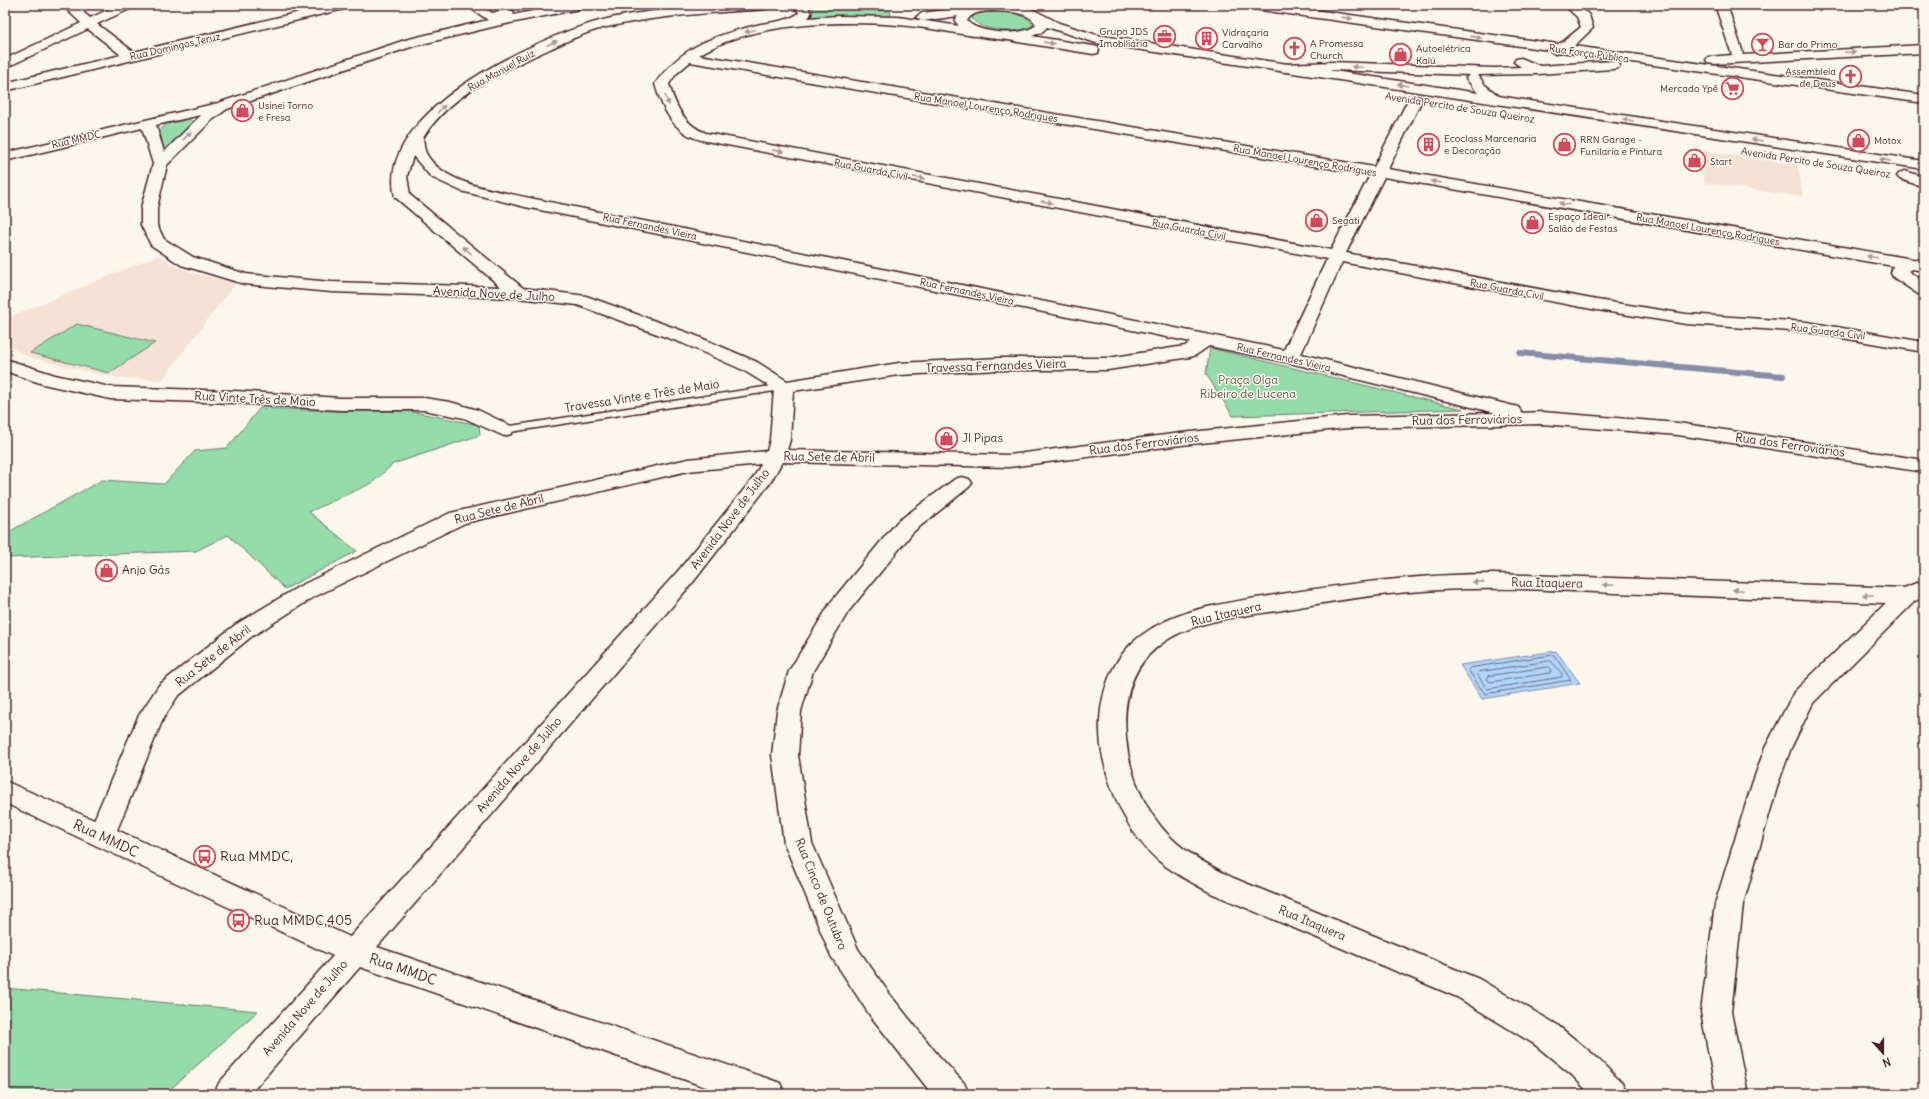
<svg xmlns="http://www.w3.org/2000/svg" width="1929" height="1099" viewBox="0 0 1929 1099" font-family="Delius,sans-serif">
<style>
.built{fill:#f6e2d5}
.green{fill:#94dbaa;stroke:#6f7d6a}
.water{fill:#afd5f9;stroke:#878ca7}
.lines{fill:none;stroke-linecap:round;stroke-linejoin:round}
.shore{stroke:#72687d;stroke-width:1}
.stream{stroke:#878ca7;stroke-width:6}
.lane-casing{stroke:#4a1f2b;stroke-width:3}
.street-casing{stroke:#4a1f2b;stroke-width:3}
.secondary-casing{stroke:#4a1f2b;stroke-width:3}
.lane{fill:#fbf7ec;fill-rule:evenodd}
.street{fill:#fbf7ec;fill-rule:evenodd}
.secondary{fill:#fbf7ec;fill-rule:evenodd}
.oneway{fill:#ab9695}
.labels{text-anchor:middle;stroke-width:3;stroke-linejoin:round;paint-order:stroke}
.far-poi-label{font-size:10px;fill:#4a1f2b;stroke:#fbf7ec;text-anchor:start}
.far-street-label{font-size:10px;fill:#4a1f2b;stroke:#fbf7ec}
.street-label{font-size:12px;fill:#4a1f2b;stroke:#fbf7ec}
.park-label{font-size:12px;fill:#605751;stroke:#fbf7ec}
.poi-label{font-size:12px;fill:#4a1f2b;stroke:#fbf7ec;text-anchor:start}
.near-street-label{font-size:14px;fill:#4a1f2b;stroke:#fbf7ec}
.near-poi-label{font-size:14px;fill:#4a1f2b;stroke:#fbf7ec;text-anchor:start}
</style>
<rect width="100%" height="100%" fill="#fbf7ec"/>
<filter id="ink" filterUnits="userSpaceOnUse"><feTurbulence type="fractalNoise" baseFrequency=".025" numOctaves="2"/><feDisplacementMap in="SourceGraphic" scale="8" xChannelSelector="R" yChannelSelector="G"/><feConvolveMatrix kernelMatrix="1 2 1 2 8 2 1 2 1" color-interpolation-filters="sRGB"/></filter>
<g filter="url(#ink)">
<!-- built -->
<path class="built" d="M 1703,151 L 1798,165 L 1803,197 L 1704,183 Z
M 159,255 L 173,265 L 194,273 L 217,279 L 237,281 L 162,380 L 119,378 L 67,367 L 26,356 L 5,343 L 5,319 Z"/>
<!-- green -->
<path class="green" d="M 811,6 L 890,11 L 891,14 L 887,17 L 836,16 L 811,17 L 813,11 Z
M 1000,10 C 1010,12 1028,15 1033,25 C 1019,35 984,32 972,19 C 975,9 990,11 1000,10 Z
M 189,119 L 193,122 L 167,154 L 164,152 L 160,131 L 166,124 Z
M 77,324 L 155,343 L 109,373 L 30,353 Z
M 1210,348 L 1463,409 L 1233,416 L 1206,374 Z
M 260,408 L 334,411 L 409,411 L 479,425 L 480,435 L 393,464 L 372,483 L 309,512 L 357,551 L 285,589 L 228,535 L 196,551 L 5,558 L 5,534 L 102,480 L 164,484 L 195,451 L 227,448 Z
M 5,988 L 258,1011 L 165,1094 L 5,1094 Z"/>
<!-- water -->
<path class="water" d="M 1556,651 L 1580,683 L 1482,699 L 1460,665 Z"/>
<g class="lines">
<!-- shore -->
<path class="shore" d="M 1554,655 L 1571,680 L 1485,694 L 1468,670 L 1470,668 Z
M 1551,661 L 1562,674 L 1562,677 L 1487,689 L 1477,674 L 1479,672 Z
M 1549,667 L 1552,670 L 1550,673 L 1490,682 L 1487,679 L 1489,676 Z"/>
<!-- stream -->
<path class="stream" d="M 1520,353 L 1783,376"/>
<defs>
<path id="lane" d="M 784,384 L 788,385 L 789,387 L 788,389 L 504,433 L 499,430 L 504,427 Z"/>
<path id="street" d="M 62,5 L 75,5 L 90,18 L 118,5 L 134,5 L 132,8 L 97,24 L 134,52 L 329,5 L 350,5 L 348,8 L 5,91 L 5,83 L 121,55 L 88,29 L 5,68 L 5,59 L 81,23 Z
M 466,5 L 480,5 L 492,13 L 508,9 L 512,10 L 514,13 L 513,15 L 561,5 L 585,5 L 579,9 L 496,26 L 414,46 L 227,109 L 212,120 L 167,165 L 157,208 L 157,225 L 164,239 L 193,257 L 246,274 L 331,282 L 501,287 L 395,197 C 373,110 544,33 611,18 C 663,7 718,5 771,5 L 765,9 C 714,13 662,15 612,26 C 590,30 569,40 550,49 C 504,70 450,94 423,138 C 424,143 424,149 426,153 C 442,184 495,190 525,197 L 1284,350 L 1327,259 L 701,140 C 674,133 662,109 655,84 C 682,45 716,35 761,24 C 774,22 788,21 799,13 L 798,11 L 789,5 L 808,6 L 811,14 L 808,18 L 838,16 L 898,17 L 974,28 L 980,32 L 974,36 C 949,32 924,27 898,25 C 839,20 750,23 699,55 L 1374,167 L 1408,100 L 1410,97 L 1420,97 L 1422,100 L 1388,169 L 1924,261 L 1924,271 L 1912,269 L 1908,271 L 1924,282 L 1924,295 L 1918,294 L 1893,277 L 1891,273 L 1893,266 L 1384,177 L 1346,253 L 1597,300 L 1686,314 L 1807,322 L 1924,342 L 1924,352 L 1807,332 L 1686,324 L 1597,310 L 1342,262 L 1301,354 L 1518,407 L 1521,411 L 1520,413 L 1542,412 L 1678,423 L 1924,460 L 1924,472 L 1678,435 L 1542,424 L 1348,428 L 1181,445 L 1009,467 L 782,462 L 770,483 L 694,581 L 377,947 L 769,1079 L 780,1083 L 785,1094 L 726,1094 L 360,967 L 250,1094 L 214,1094 L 219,1083 L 333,956 L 5,803 L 5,781 L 94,820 L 138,717 L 159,685 L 235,625 L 298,587 L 450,513 L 688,459 L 767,451 L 770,440 L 774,389 L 743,370 L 682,343 L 577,305 L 518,298 L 331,292 L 244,284 L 181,265 L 151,245 L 141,225 L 141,208 L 153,164 L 142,128 L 5,161 L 5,153 L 218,103 L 405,40 L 488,20 ZM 690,62 L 1370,175 L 1331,250 L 706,133 C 684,125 675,105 669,84 L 676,74 ZM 201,115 L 164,152 L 156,125 ZM 413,156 L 431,177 L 461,191 L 525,207 L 1191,342 L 1185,346 L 1108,358 L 1000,358 L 899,363 L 787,381 L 757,362 L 694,335 L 586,296 L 523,288 L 410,195 L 407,176 ZM 1209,346 L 1290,363 L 1496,413 L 1348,416 L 1181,433 L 1009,455 L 787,450 L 790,440 L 793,391 L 899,375 L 1000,370 L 1108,370 L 1190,357 L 1196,355 ZM 761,464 L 754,477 L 678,571 L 350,937 L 117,830 L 163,719 L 177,697 L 251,637 L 314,597 L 465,523 L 688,471 Z
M 1247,5 L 1279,5 L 1558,44 L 1564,41 L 1581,27 L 1577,17 L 1564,5 L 1578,5 L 1589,15 L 1593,28 L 1574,46 L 1924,95 L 1924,103 L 1561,52 L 1555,54 L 1549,50 L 1253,9 Z
M 1715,5 L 1727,5 L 1743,53 L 1742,55 L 1924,45 L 1924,53 L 1713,64 L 1708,63 L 1706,60 L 1708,57 L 1732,55 Z
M 969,7 L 973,8 L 975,11 L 973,14 L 922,21 L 916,17 L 922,13 Z
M 1521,58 L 1540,66 L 1613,61 L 1618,62 L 1620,65 L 1618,68 L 1613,69 L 1538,74 L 1478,75 L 1485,85 L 1504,100 L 1502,103 C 1487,107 1474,89 1466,78 L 1469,75 L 1332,70 L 1285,72 L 1280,71 L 1278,68 L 1280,65 L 1285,64 L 1332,62 L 1494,68 L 1521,67 L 1514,62 L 1516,59 Z
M 5,359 L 55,375 L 110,387 L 235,391 L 340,398 L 424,398 L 450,402 L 478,410 L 511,426 L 514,430 L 511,434 L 504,436 L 464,418 L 424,410 L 340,410 L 235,403 L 110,399 L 43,384 L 5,371 Z
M 962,477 L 969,479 L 972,483 L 969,487 L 913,532 L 848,612 L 813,671 L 801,711 L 798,755 L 812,843 L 858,949 L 891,996 L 938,1055 L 964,1083 L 969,1094 L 932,1094 L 869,1014 L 831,956 L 784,843 L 772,755 L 777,711 L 789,671 L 831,602 L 897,522 L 955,479 Z
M 1494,574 L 1904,588 L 1924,580 L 1924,597 L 1915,601 L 1813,703 L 1791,748 L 1778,784 L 1743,904 L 1731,1012 L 1748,1094 L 1716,1094 L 1701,1012 L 1715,904 L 1752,784 L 1765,748 L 1791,698 L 1794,692 L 1886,603 C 1796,600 1705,596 1614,593 C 1551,590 1487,586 1424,591 C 1375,594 1326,602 1277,611 C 1236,617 1188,621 1156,648 C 1129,671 1123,703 1126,737 C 1129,778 1149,822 1183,848 C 1197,859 1214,868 1231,877 L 1479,979 L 1556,1024 L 1594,1055 L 1622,1083 L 1627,1094 L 1590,1094 L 1572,1075 L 1534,1044 L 1457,997 L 1211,893 C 1193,883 1175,874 1159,861 C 1130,836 1111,795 1103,758 C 1094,714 1104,662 1142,635 C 1181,606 1235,602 1281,594 C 1352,583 1422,574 1494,574 Z"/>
<path id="secondary" d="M 978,5 L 1009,5 L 1032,9 L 1059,23 L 1097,35 L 1924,161 L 1924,169 L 1096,43 L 1047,27 L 1042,32 L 1032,36 L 1093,46 L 1098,47 L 1099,50 L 1098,53 L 1093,54 L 1018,42 C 997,36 969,43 955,21 C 960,10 967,8 978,5 ZM 990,11 C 1003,12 1030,10 1036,25 C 1024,37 978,34 967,21 C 972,12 981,12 990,11 Z
M 1905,171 L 1924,177 L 1924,187 L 1900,179 L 1897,176 L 1900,173 Z"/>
</defs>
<!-- lane casing -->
<use href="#lane" class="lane-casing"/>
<!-- street casing -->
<use href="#street" class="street-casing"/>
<!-- secondary casing -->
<use href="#secondary" class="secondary-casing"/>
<!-- lane -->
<use href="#lane" class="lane"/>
<!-- street -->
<use href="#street" class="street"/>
<!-- secondary -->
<use href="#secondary" class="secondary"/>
</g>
<!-- one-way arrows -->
<defs><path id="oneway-solid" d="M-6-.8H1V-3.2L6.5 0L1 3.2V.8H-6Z"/></defs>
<g class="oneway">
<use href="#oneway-solid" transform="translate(1347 18) rotate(8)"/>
<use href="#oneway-solid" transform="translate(750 31) rotate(168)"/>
<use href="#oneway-solid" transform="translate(1476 37) rotate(8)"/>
<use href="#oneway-solid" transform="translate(552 43) rotate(-24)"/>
<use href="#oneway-solid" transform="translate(1049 43) rotate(9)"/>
<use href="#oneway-solid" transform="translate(1850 52) rotate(-2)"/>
<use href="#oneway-solid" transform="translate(1357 67) rotate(-177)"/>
<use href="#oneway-solid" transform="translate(1403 85) rotate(-171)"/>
<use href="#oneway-solid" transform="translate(667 100) rotate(68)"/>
<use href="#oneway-solid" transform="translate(441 109) rotate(-45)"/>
<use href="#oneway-solid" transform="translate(1628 120) rotate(-171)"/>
<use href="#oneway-solid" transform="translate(187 136) rotate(-44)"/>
<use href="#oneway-solid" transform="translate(1757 140) rotate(-171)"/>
<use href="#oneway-solid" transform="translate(778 151) rotate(11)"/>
<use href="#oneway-solid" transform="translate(1885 160) rotate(-171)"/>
<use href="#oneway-solid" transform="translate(919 178) rotate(11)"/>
<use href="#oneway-solid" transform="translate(1436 182) rotate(-170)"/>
<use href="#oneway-solid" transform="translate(1047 202) rotate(11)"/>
<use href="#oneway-solid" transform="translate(1564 204) rotate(-170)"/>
<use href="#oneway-solid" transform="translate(467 250) rotate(-141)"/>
<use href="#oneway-solid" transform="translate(1872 257) rotate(-170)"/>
<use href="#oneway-solid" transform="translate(1478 582) rotate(-179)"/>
<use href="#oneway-solid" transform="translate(1608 585) rotate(-178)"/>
<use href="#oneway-solid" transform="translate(1738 590) rotate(-178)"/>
<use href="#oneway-solid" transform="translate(1868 595) rotate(-178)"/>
</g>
</g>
<!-- icons -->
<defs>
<symbol id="office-ring" viewBox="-11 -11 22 22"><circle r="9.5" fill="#fbf7ec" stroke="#d1495b" stroke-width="1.5"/><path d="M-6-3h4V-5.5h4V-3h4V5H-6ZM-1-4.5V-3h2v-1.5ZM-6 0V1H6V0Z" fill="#d1495b"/></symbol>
<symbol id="building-ring" viewBox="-11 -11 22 22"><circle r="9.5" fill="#fbf7ec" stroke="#d1495b" stroke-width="1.5"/><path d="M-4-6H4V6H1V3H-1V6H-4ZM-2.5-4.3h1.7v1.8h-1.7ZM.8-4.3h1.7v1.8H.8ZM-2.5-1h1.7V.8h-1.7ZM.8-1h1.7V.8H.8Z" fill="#d1495b"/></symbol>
<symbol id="bar-ring" viewBox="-11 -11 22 22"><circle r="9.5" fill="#fbf7ec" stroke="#d1495b" stroke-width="1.5"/><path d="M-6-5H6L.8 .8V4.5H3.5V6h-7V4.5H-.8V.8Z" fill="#d1495b"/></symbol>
<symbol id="church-ring" viewBox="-11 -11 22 22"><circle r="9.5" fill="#fbf7ec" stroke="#d1495b" stroke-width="1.5"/><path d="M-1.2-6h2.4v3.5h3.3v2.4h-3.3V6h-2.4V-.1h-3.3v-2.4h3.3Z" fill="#d1495b"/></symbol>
<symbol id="shop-ring" viewBox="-11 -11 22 22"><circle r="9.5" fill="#fbf7ec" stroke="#d1495b" stroke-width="1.5"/><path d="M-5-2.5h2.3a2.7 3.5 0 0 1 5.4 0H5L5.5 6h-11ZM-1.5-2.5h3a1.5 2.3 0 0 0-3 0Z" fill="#d1495b"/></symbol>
<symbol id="supermarket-ring" viewBox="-11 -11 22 22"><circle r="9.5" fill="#fbf7ec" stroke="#d1495b" stroke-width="1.5"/><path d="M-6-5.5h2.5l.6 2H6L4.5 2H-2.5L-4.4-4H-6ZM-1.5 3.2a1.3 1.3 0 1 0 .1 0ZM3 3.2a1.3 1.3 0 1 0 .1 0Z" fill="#d1495b"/></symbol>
<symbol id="bus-ring" viewBox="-11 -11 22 22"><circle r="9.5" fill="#fbf7ec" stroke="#d1495b" stroke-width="1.5"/><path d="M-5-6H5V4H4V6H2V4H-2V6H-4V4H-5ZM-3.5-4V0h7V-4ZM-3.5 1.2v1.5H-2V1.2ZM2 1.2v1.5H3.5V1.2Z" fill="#d1495b"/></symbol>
</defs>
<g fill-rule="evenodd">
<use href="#office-ring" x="1152" y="24" width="25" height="25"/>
<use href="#building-ring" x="1194" y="26" width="25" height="25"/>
<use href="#bar-ring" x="1750" y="32" width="25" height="25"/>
<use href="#church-ring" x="1282" y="36" width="25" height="25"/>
<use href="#shop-ring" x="1388" y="42" width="25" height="25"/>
<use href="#church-ring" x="1838" y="64" width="25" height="25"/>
<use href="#supermarket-ring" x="1720" y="76" width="25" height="25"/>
<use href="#shop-ring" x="230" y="98" width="25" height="25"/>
<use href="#shop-ring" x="1846" y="128" width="25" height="25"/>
<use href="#building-ring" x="1416" y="132" width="25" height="25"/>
<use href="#shop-ring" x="1552" y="132" width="25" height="25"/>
<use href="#shop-ring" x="1682" y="148" width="25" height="25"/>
<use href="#shop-ring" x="1304" y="208" width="25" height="25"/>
<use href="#shop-ring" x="1520" y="210" width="25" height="25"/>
<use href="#shop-ring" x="934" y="426" width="25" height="25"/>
<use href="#shop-ring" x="94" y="558" width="25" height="25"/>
<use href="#bus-ring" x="192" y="844" width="25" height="25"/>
<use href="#bus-ring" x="226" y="908" width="25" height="25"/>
</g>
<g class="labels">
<!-- far-poi labels -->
<g class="far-poi-label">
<text x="1148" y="35" text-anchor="end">Grupo JDS<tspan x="1148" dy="12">Imobiliária</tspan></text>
<text x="1222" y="36">Vidraçaria<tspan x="1222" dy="12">Carvalho</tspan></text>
<text x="1310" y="47">A Promessa<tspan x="1310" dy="12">Church</tspan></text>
<text x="1778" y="48">Bar do Primo</text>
<text x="1416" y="52">Autoelétrica<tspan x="1416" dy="12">Kalú</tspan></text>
<text x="1836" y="75" text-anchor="end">Assembleia<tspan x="1836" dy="12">de Deus</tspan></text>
<text x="1718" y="92" text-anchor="end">Mercado Ypê</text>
<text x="258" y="109">Usinei Torno<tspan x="258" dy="12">e Fresa</tspan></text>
<text x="1444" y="142">Ecoclass Marcenaria<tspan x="1444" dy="12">e Decoração</tspan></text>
<text x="1580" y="143">RRN Garage -<tspan x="1580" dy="12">Funilaria e Pintura</tspan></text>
<text x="1874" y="144">Motox</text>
<text x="1710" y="165">Start</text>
<text x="1548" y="220">Espaço Ideal -<tspan x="1548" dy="12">Salão de Festas</tspan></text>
<text x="1332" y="224">Segati</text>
</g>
<!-- far-street labels -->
<g class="far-street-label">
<text transform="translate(175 46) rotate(-13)" y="4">Rua Domingos Teruz</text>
<text transform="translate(1589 53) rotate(8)" y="4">Rua Força Pública</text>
<text transform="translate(501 70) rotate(-29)" y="4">Rua Manuel Ruiz</text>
<text transform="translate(986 107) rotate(9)" y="4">Rua Manoel Lourenço Rodrigues</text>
<text transform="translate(1460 107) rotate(9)" y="4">Avenida Percito de Souza Queiroz</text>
<text transform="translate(76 139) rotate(-13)" y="4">Rua MMDC</text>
<text transform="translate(1305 160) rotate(10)" y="4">Rua Manoel Lourenço Rodrigues</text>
<text transform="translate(1816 162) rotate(9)" y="4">Avenida Percito de Souza Queiroz</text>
<text transform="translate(871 169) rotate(11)" y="4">Rua Guarda Civil</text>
<text transform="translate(650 226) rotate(12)" y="4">Rua Fernandes Vieira</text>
<text transform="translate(1189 229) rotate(11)" y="4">Rua Guarda Civil</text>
<text transform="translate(1708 229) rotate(10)" y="4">Rua Manoel Lourenço Rodrigues</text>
<text transform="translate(1507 289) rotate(11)" y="4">Rua Guarda Civil</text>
<text transform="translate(967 291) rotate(12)" y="4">Rua Fernandes Vieira</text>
<text transform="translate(1828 331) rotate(7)" y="4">Rua Guarda Civil</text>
<text transform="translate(1284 357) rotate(13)" y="4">Rua Fernandes Vieira</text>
</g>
<!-- street labels -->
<g class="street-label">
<text transform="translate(494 294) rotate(3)" y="4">Avenida Nove de Julho</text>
<text transform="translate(996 366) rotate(-2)" y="4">Travessa Fernandes Vieira</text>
<text transform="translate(642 396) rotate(-9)" y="4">Travessa Vinte e Três de Maio</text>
<text transform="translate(255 399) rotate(3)" y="4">Rua Vinte Três de Maio</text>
<text transform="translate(1467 420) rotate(-1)" y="4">Rua dos Ferroviários</text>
<text transform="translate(1144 444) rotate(-7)" y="4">Rua dos Ferroviários</text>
<text transform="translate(1790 445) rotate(8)" y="4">Rua dos Ferroviários</text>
<text transform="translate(829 457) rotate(1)" y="4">Rua Sete de Abril</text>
<text transform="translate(499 509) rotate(-14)" y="4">Rua Sete de Abril</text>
<text transform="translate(730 519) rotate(-53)" y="4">Avenida Nove de Julho</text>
<text transform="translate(1547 583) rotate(1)" y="4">Rua Itaquera</text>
<text transform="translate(1226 614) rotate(-13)" y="4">Rua Itaquera</text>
<text transform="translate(213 656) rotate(-38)" y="4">Rua Sete de Abril</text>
<text transform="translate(519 765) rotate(-49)" y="4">Avenida Nove de Julho</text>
<text transform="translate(821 894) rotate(68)" y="4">Rua Cinco de Outubro</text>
<text transform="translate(1312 923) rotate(23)" y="4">Rua Itaquera</text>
<text transform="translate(305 1008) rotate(-49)" y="4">Avenida Nove de Julho</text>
</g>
<!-- park labels -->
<g class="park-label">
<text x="1248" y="384">Praça Olga<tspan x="1248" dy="14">Ribeiro de Lucena</tspan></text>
</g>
<!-- poi labels -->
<g class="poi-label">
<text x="962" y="442">Jl Pipas</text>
<text x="122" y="574">Anjo Gás</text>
</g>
<!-- near-street labels -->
<g class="near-street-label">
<text transform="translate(106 838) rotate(25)" y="5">Rua MMDC</text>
<text transform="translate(403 969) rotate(19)" y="5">Rua MMDC</text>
</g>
<!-- near-poi labels -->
<g class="near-poi-label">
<text x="220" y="861">Rua MMDC,</text>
<text x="254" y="925">Rua MMDC,405</text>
</g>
</g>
<!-- margin -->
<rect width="1929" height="1099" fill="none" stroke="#fbf7ec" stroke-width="20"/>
<rect x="10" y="10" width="1909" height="1079" fill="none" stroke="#4a1f2b" stroke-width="1.5" filter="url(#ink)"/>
<!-- north arrow -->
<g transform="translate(1883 1053) rotate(159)" stroke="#fbf7ec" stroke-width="3" paint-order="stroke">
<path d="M0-3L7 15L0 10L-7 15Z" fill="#4a1f2b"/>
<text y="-6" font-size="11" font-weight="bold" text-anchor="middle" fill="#4a1f2b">N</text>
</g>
</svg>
